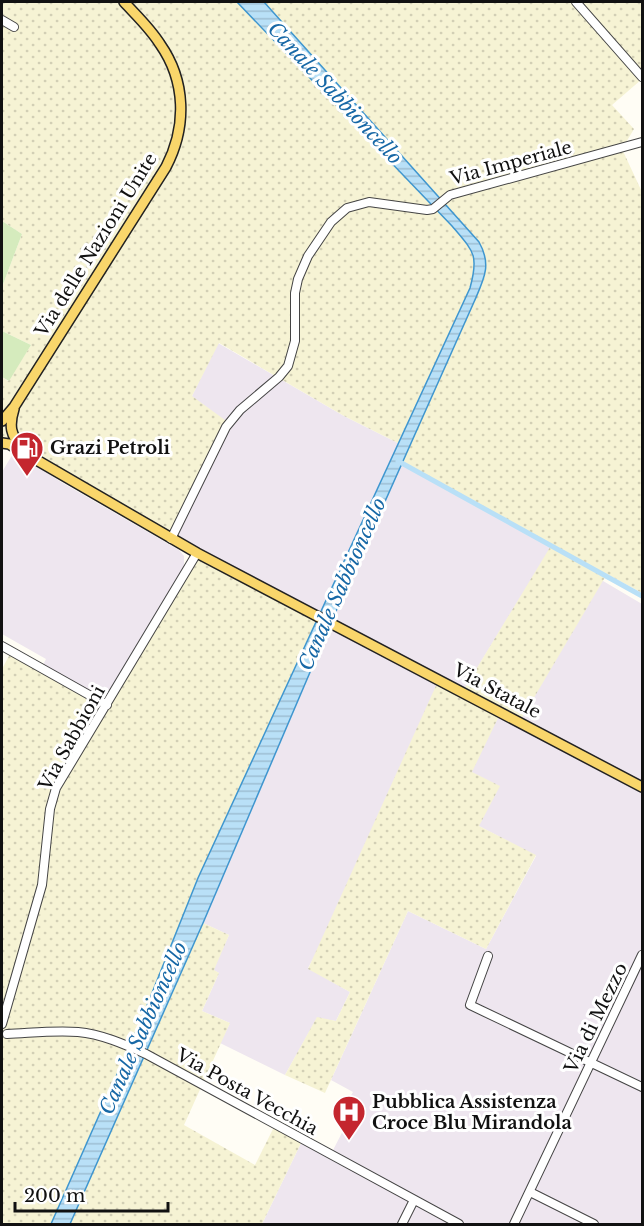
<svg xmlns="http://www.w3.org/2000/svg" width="644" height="1226" viewBox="0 0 644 1226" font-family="'Libre Baskerville',serif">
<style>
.industrial{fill:#eee6ef}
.farmland{fill:url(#farmland-dots)}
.grass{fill:#d5ebbd}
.water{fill:url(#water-rules);stroke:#3f96cf;stroke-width:1.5}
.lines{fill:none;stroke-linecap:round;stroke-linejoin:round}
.canal{stroke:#b9e0f7;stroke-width:5}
.minor-casing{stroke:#444;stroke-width:10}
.major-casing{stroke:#222;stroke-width:12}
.minor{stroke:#fff;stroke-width:8}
.major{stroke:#f9d66b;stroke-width:9}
.labels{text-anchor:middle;stroke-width:6;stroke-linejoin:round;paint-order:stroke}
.street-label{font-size:18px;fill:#111;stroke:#fff}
.poi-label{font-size:18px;font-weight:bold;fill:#111;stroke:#fff;text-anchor:start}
.water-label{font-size:20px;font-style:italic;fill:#1768a6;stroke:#fff}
</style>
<defs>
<pattern id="farmland-dots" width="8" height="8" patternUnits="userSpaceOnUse" patternTransform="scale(1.5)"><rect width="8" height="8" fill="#f6f3d4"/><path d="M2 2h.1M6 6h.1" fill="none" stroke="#d2cfb5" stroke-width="1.8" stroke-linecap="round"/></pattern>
<pattern id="water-rules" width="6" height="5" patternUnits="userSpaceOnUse" patternTransform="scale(1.5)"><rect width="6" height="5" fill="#b9e0f7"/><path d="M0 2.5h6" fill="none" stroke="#9ebfd3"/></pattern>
</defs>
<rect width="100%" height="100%" fill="#fffdf5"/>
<!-- industrial -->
<path class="industrial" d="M 218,343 L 344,416 L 398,443 L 320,614 L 172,534 L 192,396 Z
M 14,452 L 61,482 L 179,550 L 184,556 L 184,566 L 106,701 L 43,665 L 46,659 L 2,634 L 2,472 Z
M 401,464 L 553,544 L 463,691 L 308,968 L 350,992 L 336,1021 L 317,1018 L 285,1075 L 220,1043 L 230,1023 L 202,1011 L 219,973 L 213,970 L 229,935 L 203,923 L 337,609 Z
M 598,578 L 642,604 L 642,1224 L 262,1224 L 302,1141 L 330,1156 L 349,1119 L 341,1113 L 353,1092 L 331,1080 L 408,911 L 486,949 L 536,856 L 479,826 L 471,772 L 500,713 Z"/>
<!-- farmland -->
<path class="farmland" d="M 2,2 L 237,2 L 452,226 L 470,247 L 475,260 L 474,274 L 470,288 L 398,443 L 344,416 L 219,343 L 192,396 L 229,423 L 172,534 L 2,437 L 2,377 L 8,381 L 31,345 L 2,331 L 2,287 L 22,234 L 2,221 Z
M 264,2 L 642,2 L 642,79 L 612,105 L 634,129 L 622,149 L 642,192 L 642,593 L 607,574 L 519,723 L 500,714 L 472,772 L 500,786 L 479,826 L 536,855 L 486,949 L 408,911 L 325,1093 L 285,1075 L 317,1017 L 336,1021 L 350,992 L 308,969 L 439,679 L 463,691 L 552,544 L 401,464 L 474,302 L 484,278 L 486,264 L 479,242 Z
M 199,558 L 317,620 L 198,878 L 142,1018 L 51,1224 L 2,1224 L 2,669 L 10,654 L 103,708 Z
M 203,923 L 229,935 L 214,970 L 219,973 L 202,1011 L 230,1023 L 184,1125 L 255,1165 L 275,1125 L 302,1141 L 262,1224 L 70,1224 Z"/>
<!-- grass -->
<path class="grass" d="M 2,221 L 22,234 L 2,287 Z
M 2,331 L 31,345 L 9,381 L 2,377 Z"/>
<!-- water -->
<path class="water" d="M 237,2 L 264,2 L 479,242 C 492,265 484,279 474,302 L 337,609 L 203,923 L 70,1224 L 51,1224 L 142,1018 L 198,878 L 470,288 C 479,255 474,252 452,226 Z"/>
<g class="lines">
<!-- canal -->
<path class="canal" d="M 398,461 L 642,596"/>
<defs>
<path id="minor" d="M 576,2 L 642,77
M 2,20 L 14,27
M 171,539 L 226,427 L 240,410 L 279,377 L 288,366 L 295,341 L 295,293 L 298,279 L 308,256 L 331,222 L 347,208 L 369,202 L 427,210 L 433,209 L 450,195 L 642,142
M 2,646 L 107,705
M 488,956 L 470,1005 L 642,1087
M 2,1024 L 42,885 L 50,809 L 56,788 L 197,553
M 7,1034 C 31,1033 55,1030 78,1032 C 101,1034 124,1044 146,1054 L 459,1224
M 530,1192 L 594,1224
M 402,1224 L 414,1200
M 514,1224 L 642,955"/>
<path id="major" d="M 14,409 C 9,425 10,436 23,448
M 2,421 L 14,407 L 166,167 C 187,127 186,81 160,44 C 150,28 136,15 124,2
M 2,443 L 9,444 L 197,553 L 642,787"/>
</defs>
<!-- minor casing -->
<use href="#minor" class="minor-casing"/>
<!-- major casing -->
<use href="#major" class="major-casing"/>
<!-- minor -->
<use href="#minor" class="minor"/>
<!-- major -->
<use href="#major" class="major"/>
</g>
<!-- icons -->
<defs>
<symbol id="fuel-pin" viewBox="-11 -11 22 30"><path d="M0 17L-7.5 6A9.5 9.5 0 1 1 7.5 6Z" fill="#c4262e" stroke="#fff"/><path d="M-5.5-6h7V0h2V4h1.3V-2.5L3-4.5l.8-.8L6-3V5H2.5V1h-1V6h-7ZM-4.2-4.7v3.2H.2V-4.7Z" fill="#fff"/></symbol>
<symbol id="hospital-pin" viewBox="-11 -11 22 30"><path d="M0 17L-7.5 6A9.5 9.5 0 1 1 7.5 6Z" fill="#c4262e" stroke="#fff"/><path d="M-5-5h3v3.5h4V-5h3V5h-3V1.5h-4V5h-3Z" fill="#fff"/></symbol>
</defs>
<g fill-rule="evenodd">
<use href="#fuel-pin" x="8" y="429" width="38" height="52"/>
<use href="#hospital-pin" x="330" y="1093" width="38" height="52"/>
</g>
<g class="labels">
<!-- street labels -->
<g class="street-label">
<text transform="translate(511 163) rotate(-15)" y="6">Via Imperiale</text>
<text transform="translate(96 245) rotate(-58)" y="6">Via delle Nazioni Unite</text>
<text transform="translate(497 691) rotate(28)" y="6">Via Statale</text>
<text transform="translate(72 738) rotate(-61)" y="6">Via Sabbioni</text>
<text transform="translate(596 1018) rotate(-64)" y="6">Via di Mezzo</text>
<text transform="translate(247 1092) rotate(29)" y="6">Via Posta Vecchia</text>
</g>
<!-- poi labels -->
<g class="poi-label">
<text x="50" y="454">Grazi Petroli</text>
<text x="372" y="1108">Pubblica Assistenza<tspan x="372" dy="21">Croce Blu Mirandola</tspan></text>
</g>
<!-- water labels -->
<g class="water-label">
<text transform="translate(335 93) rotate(47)" y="7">Canale Sabbioncello</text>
<text transform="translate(342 584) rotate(-66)" y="7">Canale Sabbioncello</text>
<text transform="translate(143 1028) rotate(-66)" y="7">Canale Sabbioncello</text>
</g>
</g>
<!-- border -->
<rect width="644" height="1226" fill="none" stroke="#111111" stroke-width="6"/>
<!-- scale -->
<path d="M15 1202v9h153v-9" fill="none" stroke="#111111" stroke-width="3"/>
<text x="24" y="1202" font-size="18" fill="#111111" stroke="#ffffff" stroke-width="4.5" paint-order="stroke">200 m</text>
</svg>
